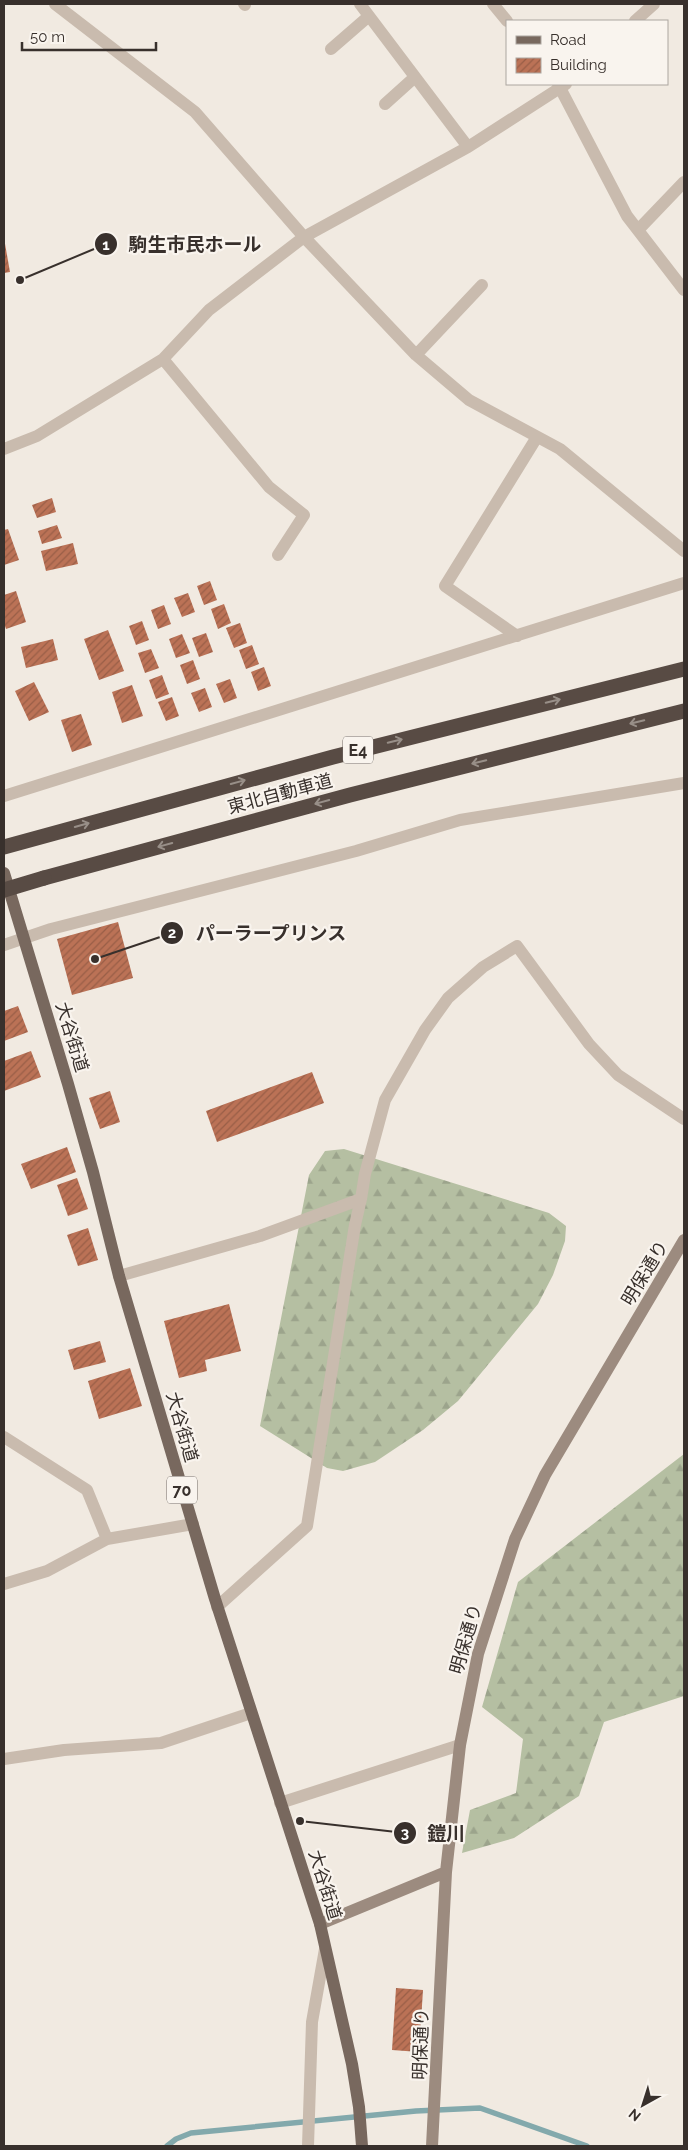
<svg xmlns="http://www.w3.org/2000/svg" width="688" height="2150" viewBox="0 0 688 2150" font-family="Raleway,'Noto Sans JP',sans-serif">
<style>
.forest{fill:url(#forest-firs)}
.lines{fill:none;stroke-linecap:round;stroke-linejoin:round}
.stream{stroke:#83a9ac;stroke-width:5.5}
.building{fill:url(#building-hatch)}
.street{stroke:#c9bbae;stroke-width:12}
.secondary{stroke:#9c8b7f;stroke-width:12}
.primary{stroke:#78685e;stroke-width:12}
.highway{stroke:#584b44;stroke-width:15}
.highway-bridge{stroke:#584b44;stroke-width:15}
.oneway{stroke:#988f88}
.labels{text-anchor:middle;stroke-width:4.5;stroke-linejoin:round;paint-order:stroke}
.shield{fill:#f9f4ee;stroke:#726b66;stroke-width:1}
.shield-label{font-size:16px;font-weight:bold;fill:#38302c}
.street-label{font-size:18px;fill:#38302c;stroke:#f9f4ee}
.leader{fill:none;stroke:#38302c;stroke-width:2}
.callout-dot{fill:#38302c;stroke:#f9f4ee;stroke-width:2}
.mark-label{font-size:15px;text-anchor:middle;font-weight:bold;fill:#fff}
.callout-label{font-size:19px;text-anchor:middle;font-weight:bold;fill:#38302c;stroke:#f9f4ee;stroke-width:4.5;stroke-linejoin:round;paint-order:stroke}
</style>
<defs>
<pattern id="forest-firs" width="22" height="20" patternUnits="userSpaceOnUse" patternTransform="scale(1.25)"><rect width="22" height="20" fill="#b5bfa2"/><path d="M5 1l3.5 6h-7zM16 11l3.5 6h-7z" fill="#9ca48c"/></pattern>
<pattern id="building-hatch" width="6" height="6" patternUnits="userSpaceOnUse" patternTransform="scale(1.25)"><rect width="6" height="6" fill="#bb7256"/><path d="M-1 1l2-2M0 6l6-6M5 7l2-2" fill="none" stroke="#995e47"/></pattern>
</defs>
<rect width="100%" height="100%" fill="#f1eae1"/>
<!-- forest -->
<path class="forest" d="M 344,1149 L 549,1213 L 566,1226 L 565,1241 L 553,1275 L 538,1304 L 458,1401 L 423,1430 L 375,1462 L 343,1471 L 327,1468 L 260,1426 L 309,1175 L 325,1151 Z
M 684,1454 L 684,1696 L 604,1722 L 579,1796 L 514,1838 L 462,1853 L 470,1810 L 516,1793 L 523,1739 L 482,1707 L 518,1582 Z"/>
<g class="lines">
<!-- stream -->
<path class="stream" d="M 167,2146 L 176,2139 L 191,2133 L 416,2111 L 480,2108 L 587,2146"/>
</g>
<!-- building -->
<path class="building" d="M 4,238 L 10,272 L 4,273 Z
M 52,498 L 56,512 L 37,518 L 32,505 Z
M 57,525 L 62,538 L 42,544 L 38,531 Z
M 8,529 L 19,560 L 4,565 L 4,530 Z
M 73,543 L 78,564 L 46,571 L 41,551 Z
M 210,581 L 217,600 L 204,605 L 197,586 Z
M 16,591 L 26,622 L 6,629 L 4,623 L 4,595 Z
M 188,593 L 195,612 L 182,617 L 174,598 Z
M 224,604 L 231,623 L 218,629 L 211,609 Z
M 164,605 L 171,624 L 158,629 L 151,610 Z
M 142,621 L 149,640 L 136,645 L 129,626 Z
M 240,623 L 247,643 L 234,648 L 226,628 Z
M 108,630 L 124,671 L 99,680 L 84,639 Z
M 206,633 L 213,652 L 199,657 L 192,638 Z
M 182,634 L 190,653 L 176,658 L 169,639 Z
M 53,639 L 58,660 L 26,668 L 21,647 Z
M 252,645 L 259,664 L 246,669 L 239,650 Z
M 151,649 L 159,668 L 145,673 L 138,653 Z
M 193,660 L 200,679 L 187,684 L 180,665 Z
M 264,667 L 271,686 L 258,691 L 251,672 Z
M 162,675 L 169,694 L 156,699 L 149,680 Z
M 230,679 L 237,698 L 224,703 L 216,684 Z
M 34,682 L 49,712 L 29,721 L 15,691 Z
M 132,685 L 143,716 L 122,723 L 112,692 Z
M 205,688 L 212,707 L 199,712 L 191,693 Z
M 172,697 L 179,716 L 166,721 L 158,702 Z
M 81,714 L 92,745 L 72,752 L 61,720 Z
M 118,922 L 133,978 L 72,995 L 57,939 Z
M 18,1006 L 28,1032 L 4,1041 L 4,1011 Z
M 31,1051 L 41,1077 L 4,1091 L 4,1061 Z
M 312,1072 L 324,1103 L 217,1142 L 206,1111 Z
M 110,1091 L 120,1122 L 100,1129 L 89,1098 Z
M 67,1147 L 76,1172 L 31,1189 L 21,1164 Z
M 77,1178 L 88,1209 L 68,1216 L 57,1185 Z
M 88,1228 L 98,1260 L 78,1266 L 67,1235 Z
M 229,1304 L 241,1351 L 205,1360 L 207,1371 L 179,1378 L 164,1321 Z
M 100,1341 L 106,1362 L 74,1370 L 68,1350 Z
M 130,1368 L 142,1406 L 99,1419 L 88,1381 Z
M 396,1988 L 423,1990 L 419,2052 L 392,2050 Z"/>
<g class="lines">
<!-- street -->
<path class="street" d="M 55,4 L 195,112 L 304,237 L 416,355 L 469,400 L 560,449 L 684,551
M 244,4 L 245,5
M 360,4 L 468,147
M 493,4 L 507,21
M 635,21 L 654,4
M 331,49 L 369,16
M 558,84 L 627,216 L 684,290
M 385,104 L 415,77
M 638,230 L 684,182
M 416,355 L 482,285
M 163,359 L 269,487 L 304,515 L 278,555
M 4,449 L 37,436 L 163,359 L 209,310 L 304,237 L 468,147 L 566,84
M 517,636 L 445,586 L 537,437
M 4,796 L 684,583
M 4,945 L 51,929 L 356,851 L 460,820 L 684,783
M 119,1276 L 260,1236 L 361,1199 L 365,1174 L 385,1100 L 425,1030 L 448,998 L 483,967 L 517,946 L 589,1044 L 618,1075 L 684,1119
M 4,1437 L 87,1490 L 107,1539
M 4,1584 L 47,1571 L 107,1539 L 193,1524
M 217,1607 L 307,1526 L 355,1225 L 361,1199
M 4,1759 L 64,1750 L 161,1743 L 251,1713
M 280,1803 L 460,1745
M 308,2146 L 312,2022 L 325,1949"/>
<!-- secondary -->
<path class="secondary" d="M 320,1924 L 446,1872
M 432,2146 L 446,1872 L 460,1745 L 478,1654 L 515,1539 L 545,1475 L 684,1240"/>
<!-- primary -->
<path class="primary" d="M 4,873 L 68,1084 L 93,1172 L 119,1276 L 215,1599 L 320,1924 L 352,2064 L 359,2107 L 362,2146"/>
<!-- highway -->
<path class="highway" d="M 4,847 L 333,757 L 684,669
M 44,878 L 350,795 L 684,711"/>
<!-- highway-bridge -->
<path class="highway-bridge" d="M 4,890 L 44,878"/>
</g>
<!-- one-way arrows -->
<defs><path id="oneway-shaft" d="M-6 0H5M1.5-3L5.5 0L1.5 3" fill="none" stroke-width="1.6" stroke-linecap="round" stroke-linejoin="round" transform="scale(1.25)"/></defs>
<g class="oneway">
<use href="#oneway-shaft" transform="translate(553 701) rotate(-14)"/>
<use href="#oneway-shaft" transform="translate(637 722) rotate(166)"/>
<use href="#oneway-shaft" transform="translate(395 741) rotate(-14)"/>
<use href="#oneway-shaft" transform="translate(479 762) rotate(166)"/>
<use href="#oneway-shaft" transform="translate(238 782) rotate(-15)"/>
<use href="#oneway-shaft" transform="translate(322 802) rotate(165)"/>
<use href="#oneway-shaft" transform="translate(82 825) rotate(-16)"/>
<use href="#oneway-shaft" transform="translate(165 845) rotate(165)"/>
</g>
<g class="labels">
<!-- shield labels -->
<g class="shield">
<rect x="343" y="736.5" width="30" height="27" rx="4"/>
<rect x="167" y="1476.5" width="30" height="27" rx="4"/>
</g>
<g class="shield-label">
<text x="358" y="756">E4</text>
<text x="182" y="1496">70</text>
</g>
<!-- street labels -->
<g class="street-label">
<text transform="translate(280 794) rotate(-15)" y="6">東北自動車道</text>
<text transform="translate(72 1037) rotate(73)" y="6">大谷街道</text>
<text transform="translate(645 1273) rotate(-59)" y="6">明保通り</text>
<text transform="translate(182 1427) rotate(74)" y="6">大谷街道</text>
<text transform="translate(466 1639) rotate(-74)" y="6">明保通り</text>
<text transform="translate(325 1885) rotate(73)" y="6">大谷街道</text>
<text transform="translate(421 2044) rotate(-88)" y="6">明保通り</text>
</g>
</g>
<!-- callouts -->
<path class="leader" d="M20 280L106 244M95 959L172 933M300 1821L405 1833"/>
<g class="callout-dot">
<circle cx="20" cy="280" r="5"/>
<circle cx="95" cy="959" r="5"/>
<circle cx="300" cy="1821" r="5"/>
<circle cx="106" cy="244" r="12"/>
<circle cx="172" cy="933" r="12"/>
<circle cx="405" cy="1833" r="12"/>
</g>
<g class="mark-label">
<text x="106" y="250">1</text>
<text x="172" y="938">2</text>
<text x="405" y="1838">3</text>
</g>
<g class="callout-label">
<text x="195" y="251">駒生市民ホール</text>
<text x="271" y="940">パーラープリンス</text>
<text x="446" y="1840">鎧川</text>
</g>
<!-- border -->
<rect width="688" height="2150" fill="none" stroke="#38302c" stroke-width="10"/>
<!-- legend -->
<rect x="506" y="20" width="162" height="65" fill="#f9f4ee" stroke="#aca6a0"/>
<rect x="516" y="36" width="25" height="8" fill="#78685e" stroke="#aca6a0"/>
<text x="550" y="45" font-size="15" fill="#38302c">Road</text>
<rect x="516" y="58" width="25" height="15" fill="url(#building-hatch)" stroke="#aca6a0"/>
<text x="550" y="70" font-size="15" fill="#38302c">Building</text>
<!-- north arrow -->
<g transform="translate(643 2105) rotate(219)" stroke="#f9f4ee" stroke-width="4" paint-order="stroke">
<path d="M0-4L9 19L0 12L-9 19Z" fill="#38302c"/>
<text y="-8" font-size="14" font-weight="bold" text-anchor="middle" fill="#38302c">N</text>
</g>
<!-- scale -->
<path d="M22 42v8h134v-8" fill="none" stroke="#38302c" stroke-width="2.5"/>
<text x="30" y="42" font-size="15" fill="#38302c" stroke="#f9f4ee" stroke-width="4" paint-order="stroke">50 m</text>
</svg>
